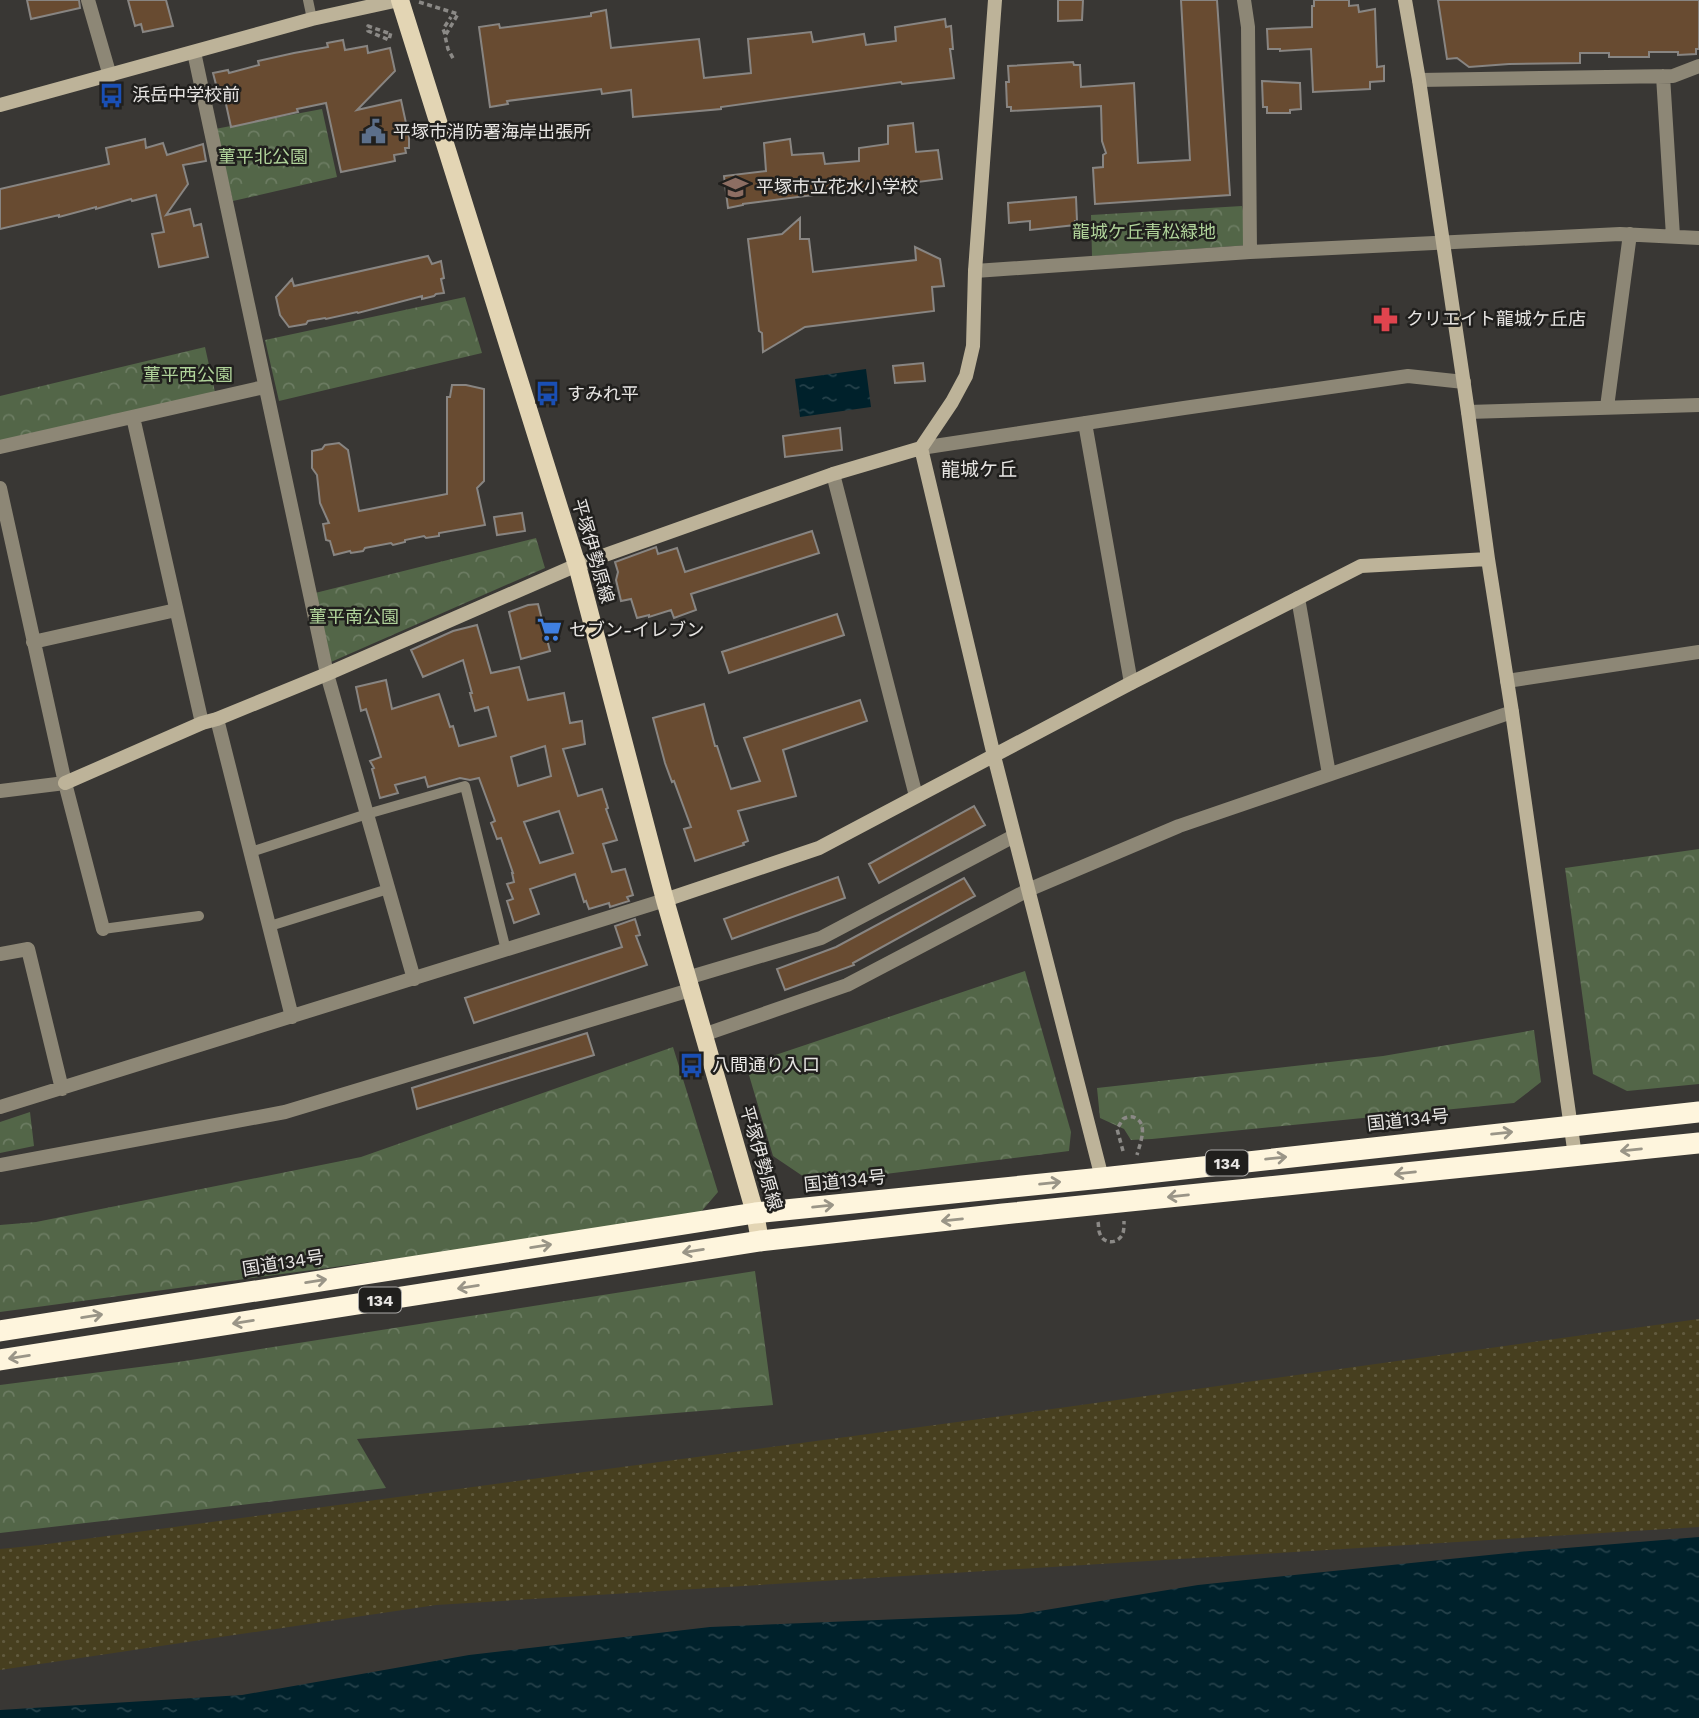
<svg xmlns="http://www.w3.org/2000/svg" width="1699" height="1718" viewBox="0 0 1699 1718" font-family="'Work Sans','Noto Sans JP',sans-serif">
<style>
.forest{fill:url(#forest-crowns)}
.sand{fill:url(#sand-dots)}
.water{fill:url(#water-ripples)}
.building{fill:#684b31;stroke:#888582;stroke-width:2;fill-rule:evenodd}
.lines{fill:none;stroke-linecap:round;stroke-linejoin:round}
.path{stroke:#8b8986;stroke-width:3.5;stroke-dasharray:5 3.5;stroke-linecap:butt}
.lane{stroke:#8d8776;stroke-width:10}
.street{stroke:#8d8776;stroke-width:14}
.secondary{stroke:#bdb399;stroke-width:14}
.primary{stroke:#e3d5b4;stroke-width:18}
.highway{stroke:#fef5dd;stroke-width:21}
.oneway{stroke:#9a9587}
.labels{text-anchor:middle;stroke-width:5;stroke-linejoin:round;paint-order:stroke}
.shield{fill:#201f1d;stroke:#abaaa8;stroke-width:2}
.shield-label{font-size:16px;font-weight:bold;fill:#e7e5e3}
.poi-label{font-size:18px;fill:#e7e5e3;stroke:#201f1d;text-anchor:start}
.park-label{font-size:18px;fill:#afd299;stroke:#201f1d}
.street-label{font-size:18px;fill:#e7e5e3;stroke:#201f1d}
.neighbourhood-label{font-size:19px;fill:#e7e5e3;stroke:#201f1d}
</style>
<defs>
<pattern id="forest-crowns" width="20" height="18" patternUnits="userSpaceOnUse" patternTransform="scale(1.75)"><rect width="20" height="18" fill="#536648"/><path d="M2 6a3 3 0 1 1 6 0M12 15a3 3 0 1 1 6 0" fill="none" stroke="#6c7c62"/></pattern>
<pattern id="sand-dots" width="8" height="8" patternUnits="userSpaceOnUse" patternTransform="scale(1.75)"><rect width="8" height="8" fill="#473f1f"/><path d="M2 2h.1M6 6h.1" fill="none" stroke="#625b3f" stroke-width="1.8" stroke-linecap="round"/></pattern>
<pattern id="water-ripples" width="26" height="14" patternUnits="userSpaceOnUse" patternTransform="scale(1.75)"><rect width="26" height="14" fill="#00212b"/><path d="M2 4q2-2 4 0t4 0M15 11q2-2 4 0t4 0" fill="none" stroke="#25414a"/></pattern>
</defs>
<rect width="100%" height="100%" fill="#393734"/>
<!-- forest -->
<path class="forest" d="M 322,109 L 337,177 L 233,201 L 215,129 Z
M 1242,206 L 1250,245 L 1092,256 L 1091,215 Z
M 465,297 L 482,353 L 279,401 L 265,340 Z
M 205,347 L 215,392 L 0,441 L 0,396 Z
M 536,538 L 545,568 L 331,662 L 315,593 Z
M 1699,849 L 1699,1084 L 1627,1091 L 1593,1074 L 1565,868 Z
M 1025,971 L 1071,1132 L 1069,1151 L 813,1183 L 773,1156 L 746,1065 Z
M 1534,1030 L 1541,1082 L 1514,1103 L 1152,1139 L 1131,1140 L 1124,1129 L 1100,1118 L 1097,1088 L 1383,1056 Z
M 673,1047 L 718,1192 L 700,1213 L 587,1233 L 0,1312 L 0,1225 L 36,1222 L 361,1157 Z
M 30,1112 L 34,1146 L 0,1153 L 0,1122 Z
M 755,1271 L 773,1405 L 357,1439 L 386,1488 L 0,1533 L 0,1385 L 178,1362 Z"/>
<!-- sand -->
<path class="sand" d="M 1699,1319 L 1699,1527 L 436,1605 L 0,1670 L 0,1549 L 40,1545 L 1002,1416 Z"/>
<!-- water -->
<path class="water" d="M 866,369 L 871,407 L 800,417 L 795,379 Z
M 1699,1537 L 1699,1718 L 0,1718 L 0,1710 L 242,1695 L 469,1655 L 710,1627 L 1021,1614 L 1198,1585 L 1518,1552 Z"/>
<!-- building -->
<path class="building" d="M 27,0 L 79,0 L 80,8 L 31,19 Z
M 128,0 L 166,0 L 173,26 L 143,32 L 141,24 L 135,26 Z
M 1058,0 L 1083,0 L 1082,20 L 1058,21 Z
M 1181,0 L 1217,0 L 1230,195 L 1095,204 L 1093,168 L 1103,167 L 1103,155 L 1106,153 L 1102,141 L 1101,106 L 1011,111 L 1011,107 L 1007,107 L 1006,82 L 1009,82 L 1008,66 L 1073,62 L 1074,65 L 1080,65 L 1081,87 L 1134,83 L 1138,163 L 1190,160 Z
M 1314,0 L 1349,0 L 1349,6 L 1358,5 L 1359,12 L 1375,9 L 1377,67 L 1384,66 L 1384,81 L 1370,82 L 1370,89 L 1313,92 L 1311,49 L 1280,51 L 1280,49 L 1268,49 L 1267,29 L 1312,27 L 1312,6 L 1314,6 Z
M 1438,0 L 1699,0 L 1699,49 L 1696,49 L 1696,54 L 1678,55 L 1678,52 L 1649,52 L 1649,57 L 1609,57 L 1609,53 L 1580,53 L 1580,63 L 1509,64 L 1469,67 L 1457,58 L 1447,59 Z
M 606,10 L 611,48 L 699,39 L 704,78 L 751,73 L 748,39 L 811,32 L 813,42 L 864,34 L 866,45 L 896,41 L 895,27 L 945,19 L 946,27 L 951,26 L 953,49 L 950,49 L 954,78 L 902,84 L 901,82 L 721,107 L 721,109 L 633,117 L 631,90 L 602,94 L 601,89 L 507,101 L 508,104 L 490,107 L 479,27 L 499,24 L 500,28 L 591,16 L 591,13 Z
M 343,40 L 345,50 L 367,46 L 368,53 L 390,48 L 395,71 L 357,110 L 401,100 L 409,137 L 409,148 L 405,148 L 406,153 L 394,155 L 395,161 L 341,172 L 326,103 L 297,109 L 298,112 L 231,127 L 224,95 L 219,96 L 213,73 L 228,70 L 229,73 L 259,65 L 258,61 L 294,53 L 328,47 L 327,43 Z
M 1262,81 L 1300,83 L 1301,109 L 1290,110 L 1290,113 L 1267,113 L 1267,107 L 1263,107 Z
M 913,123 L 916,152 L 938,150 L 942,179 L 743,204 L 743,205 L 728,208 L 724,176 L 766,171 L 764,143 L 790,139 L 792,155 L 823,153 L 825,164 L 859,161 L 859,148 L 888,144 L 888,126 Z
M 145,139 L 146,148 L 163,143 L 167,155 L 203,144 L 206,161 L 183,165 L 188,184 L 166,215 L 190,209 L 194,226 L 201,224 L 208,257 L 159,267 L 152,234 L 164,232 L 156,195 L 132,201 L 131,199 L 96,209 L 96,207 L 59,217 L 59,215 L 0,229 L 0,189 L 109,164 L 106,148 Z
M 1076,197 L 1077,221 L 1075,221 L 1075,225 L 1030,230 L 1030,221 L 1009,223 L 1008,203 Z
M 800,218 L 800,239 L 809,239 L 813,272 L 916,260 L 915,247 L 940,259 L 944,286 L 932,287 L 934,311 L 805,327 L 763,352 L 762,333 L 759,331 L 748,239 L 782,234 Z
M 428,256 L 432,264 L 441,261 L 444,278 L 441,279 L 444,293 L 436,294 L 434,296 L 422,299 L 422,296 L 358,313 L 357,312 L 326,319 L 325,318 L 308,321 L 306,324 L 289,327 L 280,315 L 276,297 L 292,279 L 294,286 Z
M 923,363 L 925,381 L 895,383 L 893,366 Z
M 452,385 L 466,385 L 484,389 L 484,481 L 477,488 L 485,525 L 439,533 L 439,536 L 426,538 L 424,536 L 405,540 L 405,542 L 393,545 L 391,543 L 365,548 L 363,551 L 351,553 L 350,551 L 334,555 L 330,541 L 326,540 L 323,524 L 329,523 L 320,503 L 317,475 L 312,468 L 312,451 L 322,449 L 325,445 L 339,443 L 348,450 L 359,511 L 447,494 L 447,397 L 450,397 Z
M 840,428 L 842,450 L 785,457 L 783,436 Z
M 522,513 L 525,531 L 497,535 L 494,517 Z
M 812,531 L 819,553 L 691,594 L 696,610 L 674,618 L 671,610 L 649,617 L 649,615 L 637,618 L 631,599 L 621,601 L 616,580 L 618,572 L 615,562 L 656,547 L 658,554 L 677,548 L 685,572 Z
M 538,604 L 550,651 L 521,659 L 509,612 L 528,605 Z
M 837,614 L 844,635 L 729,673 L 722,652 Z
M 477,625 L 491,673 L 519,667 L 528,700 L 564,693 L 570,723 L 582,721 L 585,744 L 563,749 L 578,796 L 602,789 L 608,808 L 606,809 L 617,840 L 603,844 L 612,872 L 625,869 L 633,895 L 627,897 L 629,901 L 610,907 L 609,903 L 589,909 L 586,901 L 584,902 L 575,874 L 530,889 L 539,914 L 514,923 L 507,901 L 513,899 L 507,884 L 514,882 L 512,873 L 513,873 L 501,838 L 497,839 L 491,823 L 495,821 L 479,778 L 470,780 L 460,778 L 428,787 L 425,777 L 395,785 L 398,793 L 380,798 L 372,769 L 374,768 L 370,761 L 381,757 L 366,709 L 361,711 L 356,687 L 386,680 L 392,709 L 439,694 L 450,727 L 453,726 L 459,746 L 496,736 L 488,707 L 475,711 L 470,693 L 472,693 L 463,660 L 423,677 L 411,650 L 453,631 ZM 545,746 L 551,776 L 518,786 L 511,757 ZM 559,811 L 573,853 L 540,863 L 524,822 Z
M 860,700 L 867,721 L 783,750 L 796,796 L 738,811 L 748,841 L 743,843 L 744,845 L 695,861 L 684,829 L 691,827 L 674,781 L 672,782 L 665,763 L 653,718 L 704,704 L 715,746 L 717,746 L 731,789 L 760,781 L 744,738 Z
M 974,806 L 985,825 L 879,883 L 869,864 Z
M 838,877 L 845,898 L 732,939 L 724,919 Z
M 964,878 L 975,896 L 853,963 L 854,965 L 785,990 L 777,969 L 836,947 Z
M 635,919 L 640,935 L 636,936 L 647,965 L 474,1023 L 465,998 L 622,947 L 615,926 Z
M 587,1033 L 594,1055 L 417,1109 L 412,1088 Z"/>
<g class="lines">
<!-- path -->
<path class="path" d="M 419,2 L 458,14 L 445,36 L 448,49 L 454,60
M 388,33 L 368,26 L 368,31 L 389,40 L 391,32
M 445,34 L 443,29 L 451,17
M 1123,1151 L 1117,1129 C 1118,1127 1122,1121 1123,1119 C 1131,1114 1140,1118 1142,1126 C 1144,1135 1139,1147 1137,1155
M 1098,1222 C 1099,1226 1098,1230 1100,1234 C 1104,1245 1119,1244 1123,1233 C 1124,1230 1124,1225 1124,1221"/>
<!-- lane -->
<path class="lane" d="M 308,0 L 312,19
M 251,852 L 367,814 L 465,786 L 506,950
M 270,926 L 388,889
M 103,929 L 199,916"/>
<!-- street -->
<path class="street" d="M 88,0 L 110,76
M 1244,0 L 1248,27 L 1250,252
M 194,52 L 327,674 L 414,979
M 1663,76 L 1673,236
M 1419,80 L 1673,76 L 1699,66
M 975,271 L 1250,252 L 1620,234 L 1699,238
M 1607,407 L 1630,234
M 1468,412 L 1699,405
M 133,417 L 202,723
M 1085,423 L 1131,683
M 0,447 L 264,387
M 921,448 L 1184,408 L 1408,376 L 1464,382
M 833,474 L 916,796
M 0,488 L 65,783 L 103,929
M 1298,598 L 1329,774
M 33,642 L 176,610
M 1507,681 L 1699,652
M 217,719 L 292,1017
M 0,791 L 65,783
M 0,954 L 28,949 L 62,1089
M 687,978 L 821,938 L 1014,836
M 703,1035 L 847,985 L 1028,890 L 1179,826 L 1512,712
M 0,1107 L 665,900
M 0,1165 L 285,1112 L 690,990"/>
<!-- secondary -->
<path class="secondary" d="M 995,0 L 975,271 L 973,346 L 966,376 L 952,402 L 921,448 L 994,756 L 1102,1178
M 1405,0 L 1419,80 L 1468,412 L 1488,559 L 1512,712 L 1575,1156
M 0,105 L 312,19 L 399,0
M 65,783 L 202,723 L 217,719 L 327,674 L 577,565 L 833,474 L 921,448
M 665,900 L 819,848 L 1131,683 L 1361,566 L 1488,559"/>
<!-- primary -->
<path class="primary" d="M 400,0 L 577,565 L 665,900 L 755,1213 L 760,1241"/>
<!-- highway -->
<path class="highway" d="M 0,1331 L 755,1213 L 1102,1178 L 1699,1112
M 0,1360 L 760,1241 L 1003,1214 L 1699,1143"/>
</g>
<!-- one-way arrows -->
<defs><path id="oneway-shaft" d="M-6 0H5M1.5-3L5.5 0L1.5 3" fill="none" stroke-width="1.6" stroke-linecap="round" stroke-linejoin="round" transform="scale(1.75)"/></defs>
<g class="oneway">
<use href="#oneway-shaft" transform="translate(1502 1133) rotate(-6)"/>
<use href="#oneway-shaft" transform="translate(1631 1150) rotate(174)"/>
<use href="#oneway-shaft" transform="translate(1276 1158) rotate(-6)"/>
<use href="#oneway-shaft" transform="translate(1405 1173) rotate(174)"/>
<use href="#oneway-shaft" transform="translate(1050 1183) rotate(-6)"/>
<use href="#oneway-shaft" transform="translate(1178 1196) rotate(174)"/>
<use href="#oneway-shaft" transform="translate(823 1206) rotate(-6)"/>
<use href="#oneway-shaft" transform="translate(952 1220) rotate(174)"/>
<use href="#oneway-shaft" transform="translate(541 1246) rotate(-9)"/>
<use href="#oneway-shaft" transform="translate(693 1251) rotate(171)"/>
<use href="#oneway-shaft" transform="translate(316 1281) rotate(-9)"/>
<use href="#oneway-shaft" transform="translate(468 1287) rotate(171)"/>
<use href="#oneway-shaft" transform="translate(92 1316) rotate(-9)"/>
<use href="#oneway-shaft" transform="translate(243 1322) rotate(171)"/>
<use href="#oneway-shaft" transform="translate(19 1357) rotate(171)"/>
</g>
<!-- icons -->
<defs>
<symbol id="bus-bare" viewBox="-9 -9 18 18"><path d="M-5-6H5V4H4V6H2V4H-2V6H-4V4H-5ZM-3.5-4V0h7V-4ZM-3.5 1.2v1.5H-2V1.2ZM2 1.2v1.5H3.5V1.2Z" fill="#1a4fb4" stroke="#201f1d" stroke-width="2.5" paint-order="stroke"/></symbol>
<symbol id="civic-bare" viewBox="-9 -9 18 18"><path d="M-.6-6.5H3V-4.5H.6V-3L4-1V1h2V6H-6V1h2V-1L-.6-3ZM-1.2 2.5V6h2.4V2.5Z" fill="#5c6f8a" stroke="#201f1d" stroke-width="2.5" paint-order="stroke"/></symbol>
<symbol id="school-bare" viewBox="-9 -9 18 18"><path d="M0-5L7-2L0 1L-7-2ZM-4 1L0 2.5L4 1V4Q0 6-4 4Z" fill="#8d6e63" stroke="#201f1d" stroke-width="2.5" paint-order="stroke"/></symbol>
<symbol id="pharmacy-bare" viewBox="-9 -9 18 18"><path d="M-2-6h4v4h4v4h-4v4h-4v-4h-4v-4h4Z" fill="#e0444e" stroke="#201f1d" stroke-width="2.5" paint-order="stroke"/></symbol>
<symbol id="supermarket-bare" viewBox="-9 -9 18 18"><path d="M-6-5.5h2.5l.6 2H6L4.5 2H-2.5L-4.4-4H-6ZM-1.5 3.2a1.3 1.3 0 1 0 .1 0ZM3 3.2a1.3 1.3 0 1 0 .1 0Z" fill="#3f7fe0" stroke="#201f1d" stroke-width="2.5" paint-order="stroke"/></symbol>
</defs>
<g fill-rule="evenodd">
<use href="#bus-bare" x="94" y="78" width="35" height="35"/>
<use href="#civic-bare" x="356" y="114" width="35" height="35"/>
<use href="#school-bare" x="718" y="170" width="35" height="35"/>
<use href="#pharmacy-bare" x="1368" y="302" width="35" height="35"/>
<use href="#bus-bare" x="530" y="376" width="35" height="35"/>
<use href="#supermarket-bare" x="532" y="612" width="35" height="35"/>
<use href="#bus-bare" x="674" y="1048" width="35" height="35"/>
</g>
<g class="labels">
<!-- shield labels -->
<g class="shield">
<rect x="1206" y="1150.5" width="42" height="25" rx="5"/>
<rect x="359" y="1287.5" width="42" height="25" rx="5"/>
</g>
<g class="shield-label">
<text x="1227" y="1169">134</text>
<text x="380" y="1306">134</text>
</g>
<!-- poi labels -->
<g class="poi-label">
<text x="132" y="101">浜岳中学校前</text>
<text x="393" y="138">平塚市消防署海岸出張所</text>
<text x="756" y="193">平塚市立花水小学校</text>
<text x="1406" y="325">クリエイト龍城ケ丘店</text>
<text x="567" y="400">すみれ平</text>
<text x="569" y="636">セブン-イレブン</text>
<text x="712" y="1071">八間通り入口</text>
</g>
<!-- park labels -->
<g class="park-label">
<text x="263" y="163">菫平北公園</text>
<text x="1144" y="238">龍城ケ丘青松緑地</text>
<text x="188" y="381">菫平西公園</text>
<text x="354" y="623">菫平南公園</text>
</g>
<!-- street labels -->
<g class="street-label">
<text transform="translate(593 551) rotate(74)" y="6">平塚伊勢原線</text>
<text transform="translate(1408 1120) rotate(-6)" y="6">国道134号</text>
<text transform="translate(761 1158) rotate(74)" y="6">平塚伊勢原線</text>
<text transform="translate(845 1181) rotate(-6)" y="6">国道134号</text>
<text transform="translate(283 1263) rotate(-9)" y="6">国道134号</text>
</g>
<!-- neighbourhood labels -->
<g class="neighbourhood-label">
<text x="979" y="476">龍城ケ丘</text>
</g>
</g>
</svg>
